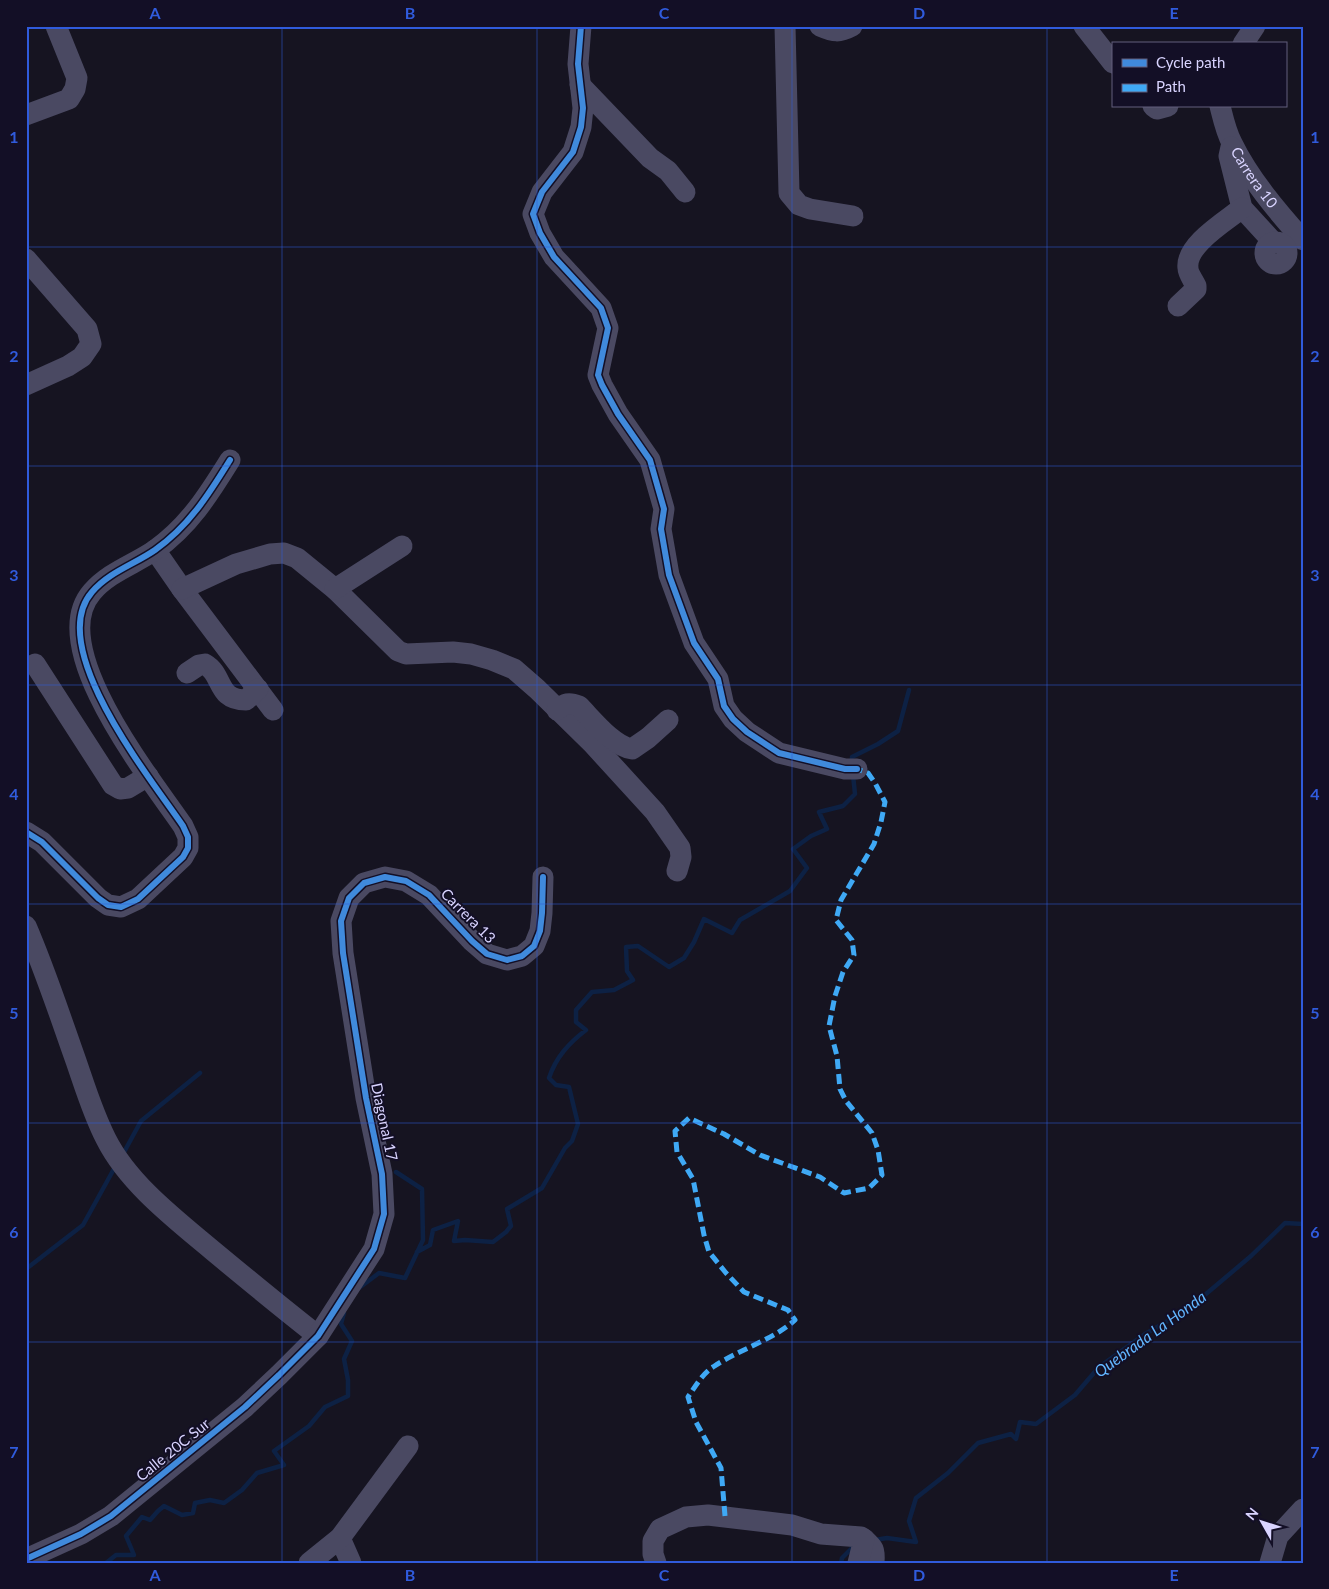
<svg xmlns="http://www.w3.org/2000/svg" width="1329" height="1589" viewBox="0 0 1329 1589" font-family="Lato,sans-serif">
<style>
.lines{fill:none;stroke-linecap:round;stroke-linejoin:round}
.stream{stroke:#0d2144;stroke-width:4.5}
.minor{stroke:#4a4962;stroke-width:21}
.quiet{stroke:#3fa9f5;stroke-width:5;stroke-dasharray:10 5;stroke-linecap:butt}
.cycleway-casing{stroke:#130f26;stroke-width:9}
.cycleway{stroke:#408adc;stroke-width:6}
.grid{fill:none;stroke:#305bdc;stroke-width:1;stroke-opacity:0.55}
.labels{text-anchor:middle;stroke-width:4;stroke-linejoin:round;paint-order:stroke}
.street-label{font-size:15px;fill:#d9d4ff;stroke:#130f26}
.water-label{font-size:16px;font-style:italic;fill:#62b6ff;stroke:#130f26}
.neatline{fill:none;stroke:#305bdc;stroke-width:2}
.grid-label{font-size:16px;text-anchor:middle;font-weight:bold;fill:#305bdc}
</style>
<rect width="100%" height="100%" fill="#161421"/>
<g class="lines">
<!-- stream -->
<path class="stream" d="M 852,763 L 852,757 L 878,744 L 898,731 L 909,690
M 123,1154 L 141,1121 L 200,1073
M 417,1252 L 430,1245 L 433,1230 L 458,1221 L 454,1241 L 465,1240 L 493,1242 L 506,1232 L 511,1226 L 507,1209 L 542,1188 L 565,1148 L 572,1141 L 578,1124 L 569,1087 L 556,1085 L 549,1078 C 556,1057 569,1043 586,1030 L 576,1022 L 576,1010 L 592,992 L 614,990 L 633,980 L 627,971 L 626,947 L 638,946 L 669,967 L 684,958 L 694,942 L 704,919 L 732,933 L 740,920 L 790,891 L 807,868 L 793,849 L 811,836 L 827,829 L 819,812 L 843,806 L 855,794 L 853,775
M 26,1269 L 83,1225 L 115,1167
M 359,1288 L 379,1273 L 405,1278 L 423,1240 L 422,1189 L 396,1172
M 875,1540 L 887,1538 L 916,1542 L 909,1521 L 916,1498 L 948,1473 L 978,1443 L 1011,1434 L 1016,1439 L 1020,1422 L 1036,1424 L 1075,1395 L 1099,1367 L 1145,1334 L 1187,1310 L 1251,1256 L 1285,1223 L 1303,1224
M 106,1563 L 116,1555 L 134,1555 L 126,1536 L 142,1517 L 150,1520 L 158,1511 L 164,1506 L 182,1515 L 193,1513 L 195,1503 L 210,1500 L 224,1503 L 242,1490 L 257,1473 L 284,1465 L 274,1451 L 309,1426 L 325,1407 L 348,1396 L 348,1380 L 344,1359 L 352,1341 L 341,1324 L 344,1313
M 841,1563 L 842,1558 L 854,1546"/>
<!-- minor -->
<g class="minor">
<path d="M 581,26 L 578,64 L 583,108 L 581,127 L 573,152 L 542,192 L 533,214 L 540,233 L 554,257 L 601,308 L 608,328 L 598,375 L 602,385 L 618,414 L 650,460 L 664,509 L 661,529 L 669,575 L 694,643 L 718,679 L 724,706 L 733,719 L 747,732 L 779,753 L 845,769 L 857,769"/>
<path d="M 785,26 L 789,193 L 799,205 L 810,209 L 853,216"/>
<path d="M 820,26 C 834,32 839,33 852,26"/>
<path d="M 1084,26 L 1113,63"/>
<path d="M 1243,44 L 1255,26"/>
<path d="M 580,85 L 650,158 L 668,171 L 685,192"/>
<path d="M 1153,106 L 1157,109 L 1168,106"/>
<path id="s1" d="M 1220,106 C 1223,118 1226,132 1232,143 C 1249,178 1277,211 1303,240"/>
<path d="M 26,115 L 69,99 L 75,89 L 77,78 L 56,26"/>
<path d="M 1231,147 L 1229,156 L 1242,208 L 1274,243"/>
<circle cx="1276" cy="253" r="11"/>
<path d="M 26,259 L 87,329 L 91,344 L 82,357 L 68,366 L 26,385"/>
<path d="M 1178,306 L 1196,289 L 1196,286 C 1194,281 1188,274 1188,268 C 1185,245 1226,221 1242,208"/>
<path d="M 155,550 L 182,589 L 273,710"/>
<path d="M 182,589 L 236,564 L 270,554 L 284,553 L 297,558 L 335,589 L 398,651 L 406,654 L 453,652 L 471,654 L 492,660 L 514,669 L 537,689 L 592,743 L 655,812 L 680,848 L 681,857 L 677,871"/>
<path d="M 335,589 L 402,546"/>
<path d="M 35,664 L 113,785 L 120,789 L 128,788 L 148,776"/>
<path d="M 187,673 L 199,665 L 205,664 C 224,675 216,700 246,700 L 258,689"/>
<path d="M 557,710 C 565,703 569,702 579,706 C 592,719 613,746 632,749 L 648,738 L 668,720"/>
<path d="M 26,832 L 42,842 L 98,898 L 108,905 L 121,907 L 138,899 L 183,857 L 188,848 L 188,837 L 183,826 C 151,779 44,647 92,592 C 109,572 135,564 155,550 C 189,526 209,494 230,460"/>
<path d="M 26,926 C 45,970 60,1016 76,1061 C 85,1087 93,1114 106,1139 C 128,1183 175,1219 212,1250 C 247,1279 282,1308 318,1336"/>
<path d="M 340,1538 L 351,1563"/>
<path d="M 864,1539 C 874,1548 875,1549 874,1563"/>
<path d="M 26,1559 L 81,1534 L 111,1516 L 245,1407 L 279,1375 L 318,1336 L 374,1249 L 384,1214 L 382,1174 L 366,1098 L 343,953 L 341,921 L 349,898 L 364,883 L 385,877 L 406,881 L 429,895 L 472,941 L 487,954 L 507,960 L 522,956 L 534,946 L 540,931 L 542,913 L 543,877"/>
<path d="M 309,1563 L 340,1538 L 408,1446"/>
<path d="M 656,1563 L 653,1554 L 653,1541 L 660,1529 L 686,1517 L 708,1515 L 792,1525 L 821,1534 L 861,1537 L 864,1539 L 858,1563"/>
<path d="M 1270,1563 L 1278,1536 L 1303,1509"/>
</g>
<!-- quiet -->
<path class="quiet" d="M 725,1516 L 721,1468 L 696,1422 L 688,1397 C 695,1387 703,1373 713,1367 C 738,1350 773,1340 795,1320 L 788,1310 L 744,1292 L 726,1273 L 709,1252 L 704,1235 L 693,1179 L 677,1152 L 675,1131 L 689,1118 L 724,1134 L 760,1155 L 820,1177 L 844,1193 L 869,1188 L 882,1175 L 878,1150 L 872,1133 L 846,1101 L 840,1089 L 837,1056 L 829,1026 L 835,996 L 843,972 L 854,955 L 852,940 L 836,920 L 841,900 L 874,844 L 881,822 L 885,802 L 875,783 L 868,773 L 857,769"/>
<defs>
<path id="cycleway" d="M 581,26 L 578,64 L 583,108 L 581,127 L 573,152 L 542,192 L 533,214 L 540,233 L 554,257 L 601,308 L 608,328 L 598,375 L 602,385 L 618,414 L 650,460 L 664,509 L 661,529 L 669,575 L 694,643 L 718,679 L 724,706 L 733,719 L 747,732 L 779,753 L 845,769 L 857,769
M 26,832 L 42,842 L 98,898 L 108,905 L 121,907 L 138,899 L 183,857 L 188,848 L 188,837 L 183,826 C 151,779 44,647 92,592 C 109,572 135,564 155,550 C 189,526 209,494 230,460
M 26,1559 L 81,1534 L 111,1516 L 245,1407 L 279,1375 L 318,1336 L 374,1249 L 384,1214 L 382,1174 L 366,1098 L 343,953 L 341,921 L 349,898 L 364,883 L 385,877 L 406,881 L 429,895 L 472,941 L 487,954 L 507,960 L 522,956 L 534,946 L 540,931 L 542,913 L 543,877"/>
</defs>
<!-- cycleway casing -->
<use href="#cycleway" class="cycleway-casing"/>
<!-- cycleway -->
<use href="#cycleway" class="cycleway"/>
</g>
<!-- grid -->
<path class="grid" d="M 282,26 L 282,1563M 537,26 L 537,1563M 792,26 L 792,1563M 1047,26 L 1047,1563M 26,247 L 1303,247M 26,466 L 1303,466M 26,685 L 1303,685M 26,904 L 1303,904M 26,1123 L 1303,1123M 26,1342 L 1303,1342"/>
<g class="labels">
<!-- street labels -->
<g class="street-label">
<text dy="5" stroke="none"><textPath href="#s1" startOffset="80">Carrera 10</textPath></text>
<text transform="translate(468 916) rotate(45)" y="5">Carrera 13</text>
<text transform="translate(384 1122) rotate(78)" y="5">Diagonal 17</text>
<text transform="translate(173 1450) rotate(-39)" y="5">Calle 20C Sur</text>
</g>
<!-- water labels -->
<g class="water-label">
<text transform="translate(1150 1334) rotate(-36)" y="6">Quebrada La Honda</text>
</g>
</g>
<!-- border -->
<rect width="1329" height="1589" fill="none" stroke="#130f26" stroke-width="55"/>
<!-- legend -->
<rect x="1112" y="42" width="175" height="65" fill="#130f26" stroke="#625e7d"/>
<rect x="1122" y="59" width="25" height="8" fill="#408adc" stroke="#625e7d"/>
<text x="1156" y="68" font-size="15" fill="#d9d4ff">Cycle path</text>
<rect x="1122" y="84" width="25" height="8" fill="#3fa9f5" stroke="#625e7d"/>
<text x="1156" y="92" font-size="15" fill="#d9d4ff">Path</text>
<!-- north arrow -->
<g transform="translate(1262 1522) rotate(309)" stroke="#130f26" stroke-width="4" paint-order="stroke">
<path d="M0-4L9 19L0 12L-9 19Z" fill="#d9d4ff"/>
<text y="-8" font-size="14" font-weight="bold" text-anchor="middle" fill="#d9d4ff">N</text>
</g>
<rect x="28" y="28" width="1274" height="1534" class="neatline"/>
<g class="grid-label">
<text x="155" y="19">A</text>
<text x="410" y="19">B</text>
<text x="664" y="19">C</text>
<text x="919" y="19">D</text>
<text x="1174" y="19">E</text>
<text x="14" y="143">1</text>
<text x="1315" y="143">1</text>
<text x="14" y="362">2</text>
<text x="1315" y="362">2</text>
<text x="14" y="581">3</text>
<text x="1315" y="581">3</text>
<text x="14" y="800">4</text>
<text x="1315" y="800">4</text>
<text x="14" y="1019">5</text>
<text x="1315" y="1019">5</text>
<text x="14" y="1238">6</text>
<text x="1315" y="1238">6</text>
<text x="14" y="1458">7</text>
<text x="1315" y="1458">7</text>
<text x="155" y="1581">A</text>
<text x="410" y="1581">B</text>
<text x="664" y="1581">C</text>
<text x="919" y="1581">D</text>
<text x="1174" y="1581">E</text>
</g>
</svg>
